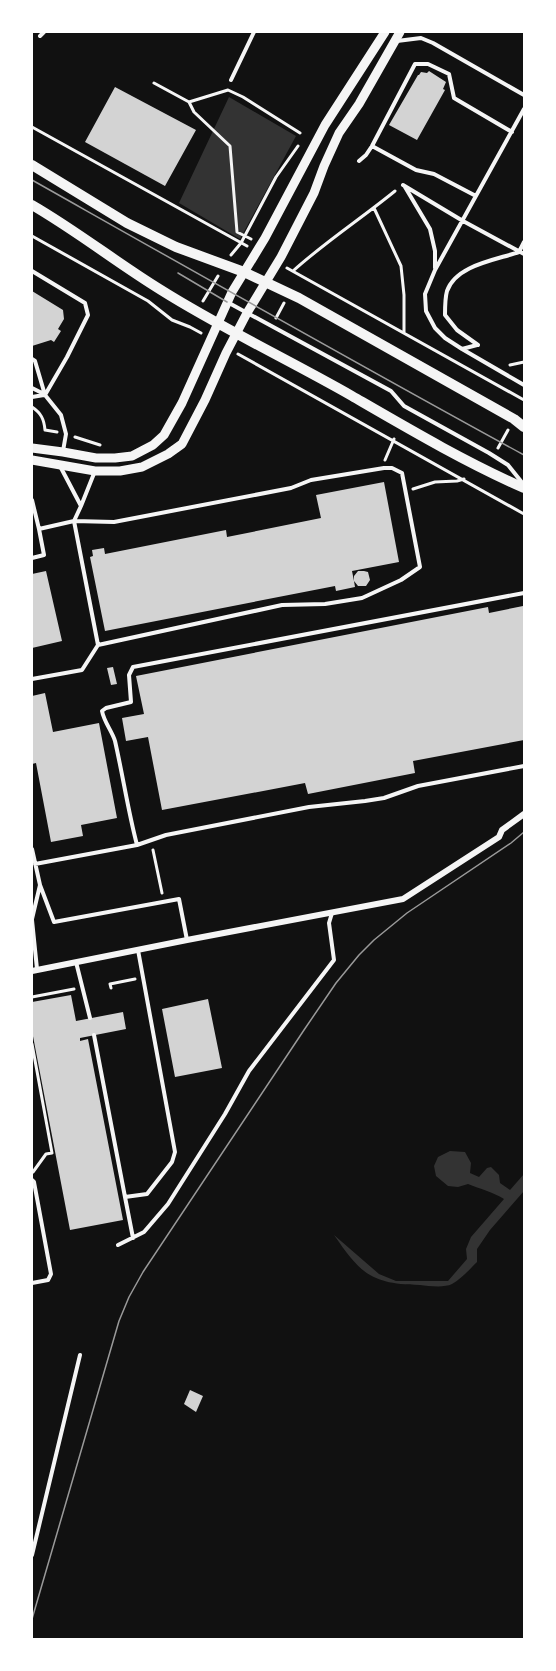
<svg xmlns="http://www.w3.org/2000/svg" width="556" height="1671" viewBox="0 0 556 1671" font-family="Karla,sans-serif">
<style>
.water{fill:#333}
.building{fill:#d3d3d3}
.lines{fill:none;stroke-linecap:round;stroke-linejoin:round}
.path{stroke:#f5f5f5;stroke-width:3}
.service{stroke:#f5f5f5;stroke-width:4}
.minor{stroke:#f5f5f5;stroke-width:6}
.secondary{stroke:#f5f5f5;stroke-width:9}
.primary{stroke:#f5f5f5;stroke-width:10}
.tram{stroke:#9a9a9a;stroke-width:1.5}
</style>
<rect width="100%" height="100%" fill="#111"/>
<!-- water -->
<path class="water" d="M 229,97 L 296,136 L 240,239 L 179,203 Z
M 450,1151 L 465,1152 L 471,1163 L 470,1173 L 479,1177 L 487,1168 L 491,1167 L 499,1175 L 500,1183 L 510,1190 L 524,1174 L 524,1191 L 490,1230 L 477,1249 L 477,1262 C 470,1269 461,1279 452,1284 C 444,1288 429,1286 420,1285 C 371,1284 361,1274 334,1235 L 379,1274 L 396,1281 L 448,1281 L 467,1259 L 466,1249 L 471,1237 L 504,1199 C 493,1192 480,1189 468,1184 L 458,1187 L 448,1186 L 436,1176 L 434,1166 L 438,1157 Z"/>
<!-- building -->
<path class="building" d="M 429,71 L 446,82 L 443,89 L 445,90 L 417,140 L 389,125 L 418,75 L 419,75 L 421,72 L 427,73 Z
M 115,87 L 196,130 L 165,186 L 85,142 Z
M 32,291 L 63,310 L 64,319 L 58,329 L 61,331 L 54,342 L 51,340 L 32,346 Z
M 384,482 L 399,562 L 352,571 L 354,581 L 354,576 L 358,571 L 364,571 L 368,572 L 370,580 L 366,586 L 358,586 L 354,581 L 355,587 L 336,591 L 335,586 L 105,631 L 90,557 L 93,556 L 92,550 L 104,548 L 105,554 L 226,530 L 227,537 L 321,518 L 316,495 Z
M 46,571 L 62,641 L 32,648 L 32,574 Z
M 523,606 L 524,740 L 413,761 L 415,773 L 308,794 L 305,783 L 162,810 L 148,737 L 126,741 L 122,718 L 144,714 L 136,676 L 488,607 L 489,613 Z
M 113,667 L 117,684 L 111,685 L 107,668 Z
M 45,693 L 53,732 L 99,723 L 117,818 L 81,825 L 83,836 L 51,842 L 36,763 L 32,764 L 32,696 Z
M 71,995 L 76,1021 L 123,1012 L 126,1029 L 80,1038 L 80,1041 L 88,1039 L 123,1220 L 70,1230 L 32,1031 L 32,1002 Z
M 208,999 L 222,1068 L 175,1077 L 162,1009 Z
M 190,1390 L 203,1396 L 196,1412 L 184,1404 Z"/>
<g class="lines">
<!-- path -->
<path class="path" d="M 154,83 L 189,102
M 32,127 L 247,246
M 374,208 L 401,266 L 404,295 L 404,333
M 32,236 L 148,301 L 172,320 L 190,327 L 201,333
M 251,239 L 237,232 L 230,146 L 194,112 L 189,102 L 228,90 L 243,97 L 300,133
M 231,255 L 241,243 L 276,177 L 298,146
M 287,268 L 524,400
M 293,271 C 325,242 362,218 395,191
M 203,301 L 218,276
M 276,318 L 284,303
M 238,354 L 524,514
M 510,365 L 524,362
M 32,407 C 41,413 44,419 45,430 L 57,432
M 75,437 L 100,445
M 498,448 L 508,430
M 385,460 L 394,439
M 413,489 L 435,482 L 457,481 L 464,479
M 153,850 L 162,893
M 111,988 L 110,984 L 135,979
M 32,997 L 74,989
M 32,1044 L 52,1153 L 46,1154 L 33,1172"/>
<!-- service -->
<path class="service" d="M 40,36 L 44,32
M 397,41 L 421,38 L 433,43 L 524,95
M 231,80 L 254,32
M 524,109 L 435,270 L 425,294 L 426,311 L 435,328 L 445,338 L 462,349 L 524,385
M 372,146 L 416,170 L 434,174 L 476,196
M 359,161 L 366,155 L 372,146 L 415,64 L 428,64 L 449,74 L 454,98 L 512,132
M 403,185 L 463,221 L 524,254
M 405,187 L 430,229 L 435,251 L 435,268
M 32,271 L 85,303 L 88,315 L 67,357 L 45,395
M 229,303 L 391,391 L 404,406 L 489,453 L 508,465 L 524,485
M 478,345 L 457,330 L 445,315 C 445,307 445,298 447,291 C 456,265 496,260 519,252 L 524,242
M 462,349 L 477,345
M 32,359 L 35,361 L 45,395 L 61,415 L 66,434 L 63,451
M 32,388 L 44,394
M 32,397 L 44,395
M 60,466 L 81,506 L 95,471
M 32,500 L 39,529 L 74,521 L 114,522 L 291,488 L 311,480 L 384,468 L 392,468 L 402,473 L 420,567 L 401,580 L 362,598 L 325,604 L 282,605 L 98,645
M 32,558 L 44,555 L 39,529
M 32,679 L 82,670 L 98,645 L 74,521 L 81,506
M 137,845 C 128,811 123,776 115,741 C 112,731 104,722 102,711 L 106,708 L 131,702 L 129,675 L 133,667 L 524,593
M 32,849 L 40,885 L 54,922 L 179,899 L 187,940
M 35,864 L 137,845 L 166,835 L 309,807 L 365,801 L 384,798 L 418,786 L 524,766
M 32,919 L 40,885
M 32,920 L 37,969
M 76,962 L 90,1018
M 94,1035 L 125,1197 L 147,1194 L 172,1162 L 175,1152 L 138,950
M 32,1180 L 34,1182 L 51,1274 L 48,1280 L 32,1283
M 125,1197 L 133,1238
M 118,1245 L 144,1232 L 168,1204 L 225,1114 L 249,1071 L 334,960 L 329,923 L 332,913
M 32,1555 L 80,1355"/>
<!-- minor -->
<path class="minor" d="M 32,971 L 187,940 L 403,899 L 499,837 L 502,830 L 524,814"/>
<!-- secondary -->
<path class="secondary" d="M 32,448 L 63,452 L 96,458 L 115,458 L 132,456 L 153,445 L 164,435 L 182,403 L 232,292 L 265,238 L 325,125 L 385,32
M 32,460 L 95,471 L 120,471 L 142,467 L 168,454 L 182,444 L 205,400 L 226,353 L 247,313 L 281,257 L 314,193 L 324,166 L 339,133 L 359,104 L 400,32"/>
<!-- primary -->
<path class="primary" d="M 32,165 L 127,223 L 176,247 L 244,272 L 299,298 L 514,419 L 524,427
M 32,205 C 77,231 117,263 161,290 C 223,329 289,360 352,396 C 409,429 465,462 524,488"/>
<!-- tram -->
<path class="tram" d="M 32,180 C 195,272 359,365 524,455
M 178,273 L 227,302
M 32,1619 L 119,1321 L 129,1297 L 143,1272 L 304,1030 L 336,983 L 359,955 L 374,940 L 407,913 L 511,843 L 524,832"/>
</g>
<!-- border -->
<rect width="556" height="1671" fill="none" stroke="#ffffff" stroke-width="66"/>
</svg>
